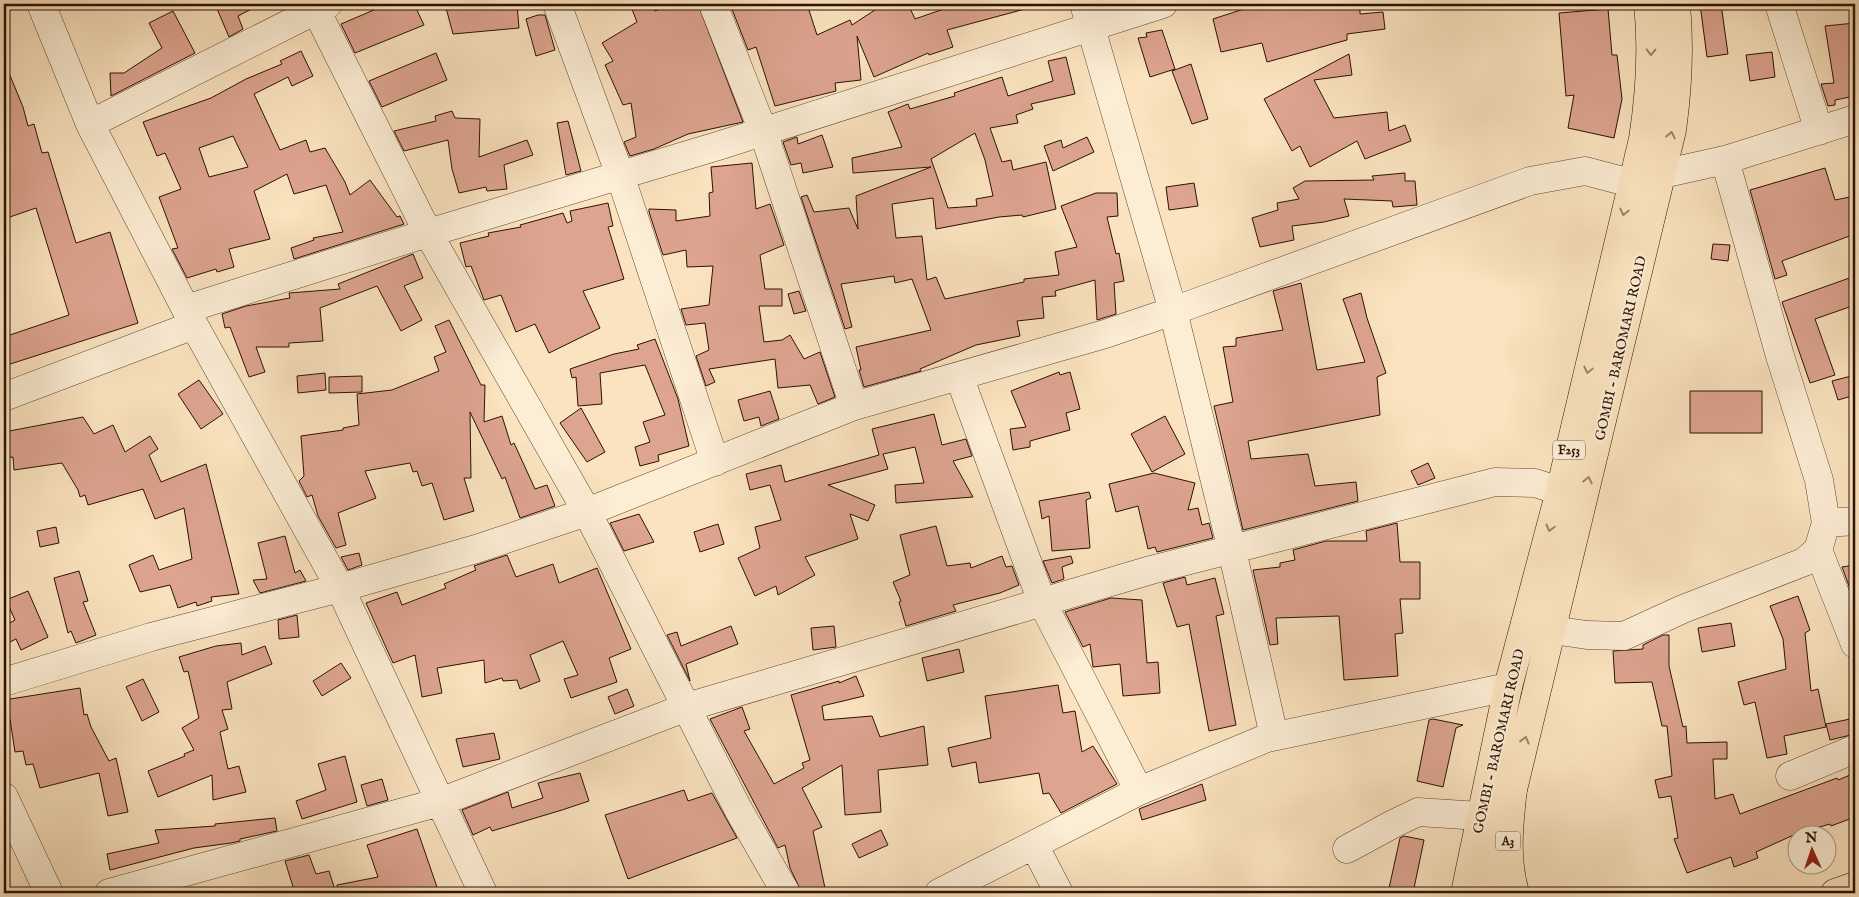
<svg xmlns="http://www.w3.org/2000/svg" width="1859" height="897" viewBox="0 0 1859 897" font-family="'IM FELL English',serif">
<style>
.building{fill:#dda490;stroke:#2c1103;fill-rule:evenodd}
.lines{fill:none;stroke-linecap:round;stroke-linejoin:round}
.minor-casing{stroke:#604632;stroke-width:29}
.major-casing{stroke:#2c1103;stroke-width:29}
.highway-casing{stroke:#2c1103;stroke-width:29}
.minor{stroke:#fcedd5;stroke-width:28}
.major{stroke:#fae3be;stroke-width:28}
.highway{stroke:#fae3be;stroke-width:28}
.oneway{stroke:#9d846a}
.labels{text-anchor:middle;stroke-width:4;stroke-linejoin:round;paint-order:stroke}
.shield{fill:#fcedd5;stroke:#6a5342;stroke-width:1}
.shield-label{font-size:12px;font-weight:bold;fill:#2c1103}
.street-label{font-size:14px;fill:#2c1103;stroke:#fcedd5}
</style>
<rect width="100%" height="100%" fill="#fae3be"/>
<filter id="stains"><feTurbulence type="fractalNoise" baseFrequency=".004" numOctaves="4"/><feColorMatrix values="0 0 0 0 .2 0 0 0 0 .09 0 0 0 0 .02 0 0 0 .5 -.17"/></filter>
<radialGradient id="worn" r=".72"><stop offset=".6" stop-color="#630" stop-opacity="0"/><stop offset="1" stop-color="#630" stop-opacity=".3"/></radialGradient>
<!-- building -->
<path class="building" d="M 215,4 L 261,4 L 238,16 L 243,29 L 229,37 Z
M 388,4 L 414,4 L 424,25 L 355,53 L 341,24 Z
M 445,4 L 517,4 L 519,28 L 453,34 Z
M 630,4 L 652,4 L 655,11 L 673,4 L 698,4 L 743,122 L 688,134 L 654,149 L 630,156 L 624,142 L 636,137 L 631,103 L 623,105 L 605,65 L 613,61 L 602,43 L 637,22 Z
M 730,4 L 807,4 L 817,35 L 850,20 L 852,25 L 884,4 L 908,4 L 915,19 L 958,4 L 1025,4 L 1025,9 L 947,30 L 953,47 L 929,55 L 928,53 L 874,77 L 857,36 L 861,80 L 835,83 L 836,91 L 775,106 L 756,47 L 748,50 Z
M 1249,4 L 1360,4 L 1360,14 L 1383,12 L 1385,29 L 1347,34 L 1347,40 L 1267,62 L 1262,43 L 1221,52 L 1213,19 L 1250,7 Z
M 1700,4 L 1721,4 L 1728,54 L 1707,57 Z
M 1608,9 L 1612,55 L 1617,55 L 1622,99 L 1614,138 L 1568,128 L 1574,95 L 1566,96 L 1559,13 Z
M 173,11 L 195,53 L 111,96 L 110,73 L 124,73 L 162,48 L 149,23 Z
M 538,15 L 545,15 L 555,50 L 536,56 L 526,19 Z
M 1855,23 L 1855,96 L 1835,100 L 1835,105 L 1828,106 L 1821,84 L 1834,83 L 1825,26 Z
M 1162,30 L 1175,69 L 1150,77 L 1138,38 L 1147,37 L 1146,33 Z
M 301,51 L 313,76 L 292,86 L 288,77 L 254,94 L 280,150 L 306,140 L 310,152 L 325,148 L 345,182 L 350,195 L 370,180 L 397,217 L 400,216 L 404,224 L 294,259 L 291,248 L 314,240 L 313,238 L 343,232 L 326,185 L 294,194 L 287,174 L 254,191 L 270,239 L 229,249 L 234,267 L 217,272 L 216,269 L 187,278 L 172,249 L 178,248 L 159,197 L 181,189 L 165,153 L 157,156 L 143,122 L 211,98 L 246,79 L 282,64 L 280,61 ZM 233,136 L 248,167 L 209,177 L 199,148 Z
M 1772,52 L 1775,77 L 1750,81 L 1746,55 Z
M 436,53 L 447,80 L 382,107 L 369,81 Z
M 1349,54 L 1352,75 L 1314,80 L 1334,118 L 1387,112 L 1389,131 L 1405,125 L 1411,141 L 1365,159 L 1357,141 L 1310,167 L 1300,146 L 1292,151 L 1264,99 Z
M 1066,57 L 1075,94 L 1031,104 L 1033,109 L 1016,115 L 1018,123 L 990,128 L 1002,162 L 1011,160 L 1013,170 L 1046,162 L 1056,209 L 1023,217 L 1022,215 L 999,217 L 936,229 L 933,198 L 892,204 L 896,238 L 922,236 L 927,280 L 936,277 L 945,299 L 1024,282 L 1024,279 L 1059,275 L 1055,252 L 1077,247 L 1061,206 L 1096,193 L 1117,193 L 1118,216 L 1107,217 L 1116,254 L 1119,253 L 1124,281 L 1114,283 L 1116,314 L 1097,320 L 1095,280 L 1055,291 L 1056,296 L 1042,297 L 1044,318 L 1017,321 L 1020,336 L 976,345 L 920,369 L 921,371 L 864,387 L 859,370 L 861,370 L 856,347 L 931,330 L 912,279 L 895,283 L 894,276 L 841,284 L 852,327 L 845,329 L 801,197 L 807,195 L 814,212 L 849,208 L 858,229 L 856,196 L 931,167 L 853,173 L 852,158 L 902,147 L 888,112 L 908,104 L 910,109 L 955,96 L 954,93 L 1002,77 L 1008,96 L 1053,81 L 1048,61 ZM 975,133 L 985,160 L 993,196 L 976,199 L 977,206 L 948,208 L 931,159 Z
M 4,61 L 23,107 L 28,126 L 34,124 L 42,153 L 48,152 L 76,243 L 110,232 L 138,323 L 4,366 L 4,337 L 69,315 L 36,208 L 4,219 Z
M 1191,64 L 1208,119 L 1192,124 L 1172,71 Z
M 452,111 L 455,118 L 480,119 L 479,157 L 527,140 L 533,155 L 504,165 L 507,189 L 487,191 L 486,187 L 459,193 L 452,169 L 448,140 L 404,151 L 394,131 L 436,121 L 435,116 Z
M 568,121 L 581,171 L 566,175 L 557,123 Z
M 822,135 L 833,167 L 803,173 L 801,163 L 791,165 L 783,142 L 797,137 L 798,144 Z
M 1087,137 L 1094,152 L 1053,171 L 1044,146 L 1061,140 L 1063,148 Z
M 752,163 L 756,209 L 770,204 L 784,245 L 760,255 L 765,289 L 782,289 L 782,306 L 759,306 L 764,342 L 782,340 L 790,335 L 804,359 L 820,352 L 835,397 L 818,404 L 810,385 L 778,388 L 775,359 L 709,369 L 715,382 L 706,386 L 696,356 L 709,350 L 705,323 L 686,325 L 681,309 L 709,305 L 713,266 L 687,267 L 686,250 L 663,255 L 649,212 L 649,209 L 676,210 L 676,221 L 710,216 L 709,193 L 713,192 L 711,167 Z
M 1825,168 L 1835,200 L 1855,196 L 1855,234 L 1782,261 L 1787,275 L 1775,279 L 1750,190 Z
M 1405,173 L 1405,181 L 1415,181 L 1417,205 L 1393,207 L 1392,201 L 1344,199 L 1349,216 L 1324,222 L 1292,226 L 1294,240 L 1260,247 L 1252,218 L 1278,210 L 1277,203 L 1299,199 L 1293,188 L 1305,181 L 1374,180 L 1372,176 Z
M 1194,183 L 1198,206 L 1169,210 L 1166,187 Z
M 608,203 L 613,226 L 608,227 L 624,279 L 583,291 L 600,328 L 549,353 L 535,324 L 516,332 L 501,295 L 484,300 L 471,266 L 466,267 L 460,243 L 489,236 L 488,233 L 521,227 L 520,225 L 563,213 L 567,223 L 572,221 L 570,211 Z
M 1713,244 L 1730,245 L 1728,261 L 1711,259 Z
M 413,254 L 423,278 L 404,286 L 422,320 L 401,331 L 377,286 L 320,308 L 323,341 L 289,343 L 289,347 L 256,347 L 265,372 L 249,377 L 230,327 L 225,328 L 222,314 L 246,306 L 290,298 L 289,293 L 340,289 L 338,284 Z
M 1855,276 L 1855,305 L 1815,319 L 1835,375 L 1810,383 L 1782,302 Z
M 1301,283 L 1317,370 L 1365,362 L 1343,299 L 1361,293 L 1367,318 L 1386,373 L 1377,377 L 1380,415 L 1248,441 L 1251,459 L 1308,454 L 1315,486 L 1356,482 L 1358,501 L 1243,530 L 1214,406 L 1233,402 L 1223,347 L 1236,346 L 1236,338 L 1283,330 L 1273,291 Z
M 799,291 L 806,311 L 794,314 L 788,294 Z
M 449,320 L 481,385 L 485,385 L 484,422 L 502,416 L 511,445 L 514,443 L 535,489 L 547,485 L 555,506 L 520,518 L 505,477 L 502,479 L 470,412 L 471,478 L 464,478 L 474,511 L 444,520 L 432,483 L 422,486 L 417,471 L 413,472 L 410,463 L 365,471 L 376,498 L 338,513 L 346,545 L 336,548 L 318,516 L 312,495 L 307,497 L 299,481 L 304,476 L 301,436 L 343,430 L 343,428 L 359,425 L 357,394 L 392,390 L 439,371 L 434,357 L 446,352 L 435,326 Z
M 655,339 L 678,399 L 689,446 L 658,455 L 659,461 L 640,466 L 635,447 L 650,442 L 643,422 L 665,415 L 645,365 L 600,373 L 602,404 L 578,406 L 576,377 L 572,378 L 570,369 L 614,354 L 639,349 L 637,345 Z
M 1059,372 L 1060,375 L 1070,372 L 1080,409 L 1066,413 L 1070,430 L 1030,441 L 1030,447 L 1013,450 L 1010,429 L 1026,427 L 1011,391 Z
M 325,373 L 326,390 L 298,393 L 297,376 Z
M 1855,375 L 1855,395 L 1838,400 L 1832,381 Z
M 362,376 L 362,392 L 329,393 L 329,377 Z
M 199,380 L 223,414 L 201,429 L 178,394 Z
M 770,391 L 779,419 L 761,426 L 759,417 L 744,421 L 738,400 Z
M 1690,391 L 1762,391 L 1762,433 L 1690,433 Z
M 581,408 L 605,452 L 587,462 L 560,423 Z
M 934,414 L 942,445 L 966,439 L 972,456 L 953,461 L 973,497 L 896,503 L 895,485 L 924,483 L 915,447 L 883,454 L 888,469 L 828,485 L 875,505 L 868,521 L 850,514 L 858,539 L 805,557 L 815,575 L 778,595 L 776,586 L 755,596 L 738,558 L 760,548 L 755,527 L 781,520 L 770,485 L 750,490 L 746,474 L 781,465 L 785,482 L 879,455 L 872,429 Z
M 1165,416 L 1185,454 L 1152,472 L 1131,434 Z
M 83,417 L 94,434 L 113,425 L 125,452 L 150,436 L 158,449 L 149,455 L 161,482 L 206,464 L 239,594 L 211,597 L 212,601 L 197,606 L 196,602 L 178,608 L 170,585 L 140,592 L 129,565 L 153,555 L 159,570 L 192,559 L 184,508 L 155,519 L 143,489 L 88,505 L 85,495 L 80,497 L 78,490 L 62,463 L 14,470 L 13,457 L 4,458 L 4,432 Z
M 1428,463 L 1435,478 L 1418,485 L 1411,471 Z
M 1154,473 L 1195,483 L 1188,510 L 1198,508 L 1202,525 L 1209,523 L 1213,538 L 1157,552 L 1155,547 L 1148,549 L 1138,506 L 1116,512 L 1109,484 Z
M 1089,492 L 1091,498 L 1086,500 L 1090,548 L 1052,551 L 1049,516 L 1042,519 L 1039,501 Z
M 639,514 L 654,542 L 624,551 L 610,523 Z
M 1397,523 L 1400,562 L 1420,562 L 1420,599 L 1400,599 L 1403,633 L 1395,634 L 1398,676 L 1344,680 L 1339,616 L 1276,618 L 1278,644 L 1270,645 L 1253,570 L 1280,567 L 1280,563 L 1295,560 L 1293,550 L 1326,541 L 1367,541 L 1366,531 Z
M 718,524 L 724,544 L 700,552 L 694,532 Z
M 936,526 L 947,566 L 970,563 L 971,568 L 1002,556 L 1006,567 L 1012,566 L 1019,585 L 1000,593 L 953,605 L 956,611 L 906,626 L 899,602 L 901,601 L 893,582 L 910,575 L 900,535 Z
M 56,527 L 59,543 L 40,547 L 37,531 Z
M 285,536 L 295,573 L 300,570 L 306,581 L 260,593 L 253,580 L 267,579 L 258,543 Z
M 359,553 L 362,565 L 348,570 L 341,557 Z
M 507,555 L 516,577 L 553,564 L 559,583 L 597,568 L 631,649 L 609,658 L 617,682 L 571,698 L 564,679 L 578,675 L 563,641 L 530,655 L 540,681 L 520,689 L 517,680 L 503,681 L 502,678 L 485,683 L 484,660 L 437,668 L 442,693 L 422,697 L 415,655 L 393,663 L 366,603 L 397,592 L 402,605 L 446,588 L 444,584 L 476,570 L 474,566 Z
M 1071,556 L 1073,563 L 1062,567 L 1064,579 L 1052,583 L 1043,561 Z
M 1855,565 L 1855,602 L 1842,567 Z
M 79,571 L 88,601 L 83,602 L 96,635 L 76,643 L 71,631 L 68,633 L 54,578 Z
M 1185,577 L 1187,585 L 1215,578 L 1224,614 L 1216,616 L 1236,725 L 1209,731 L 1189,624 L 1177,627 L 1163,583 Z
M 28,591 L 48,637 L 21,650 L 16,639 L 4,645 L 4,626 L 15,620 L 6,600 Z
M 1798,596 L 1810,630 L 1805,633 L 1811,691 L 1818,689 L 1826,727 L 1784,736 L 1787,754 L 1767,758 L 1755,702 L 1744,705 L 1738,682 L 1786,669 L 1783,639 L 1770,606 Z
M 1111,598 L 1142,600 L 1147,663 L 1158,662 L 1160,693 L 1123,696 L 1120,664 L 1093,667 L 1090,644 L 1083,647 L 1065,612 Z
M 297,615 L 299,637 L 279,639 L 278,620 Z
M 1731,623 L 1735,646 L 1702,652 L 1698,628 Z
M 731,626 L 738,644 L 686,664 L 690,681 L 667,635 L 677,632 L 681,646 Z
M 834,626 L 836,647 L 813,650 L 811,628 Z
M 1663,635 L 1669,635 L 1669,666 L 1683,727 L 1686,726 L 1687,743 L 1727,742 L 1727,759 L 1713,759 L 1715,799 L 1733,794 L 1740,814 L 1837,778 L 1838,780 L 1855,773 L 1855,817 L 1831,826 L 1830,824 L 1796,834 L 1756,852 L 1758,858 L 1734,867 L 1731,857 L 1687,873 L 1674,839 L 1678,838 L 1671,796 L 1659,798 L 1655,780 L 1672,776 L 1667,726 L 1662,726 L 1652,682 L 1615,683 L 1613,651 L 1643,649 L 1643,645 Z
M 241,643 L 242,655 L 265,646 L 272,664 L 227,682 L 232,709 L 222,710 L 228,729 L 220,732 L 228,769 L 239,766 L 246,792 L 213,800 L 212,775 L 158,797 L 148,771 L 185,756 L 184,754 L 194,750 L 182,728 L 199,718 L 188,671 L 184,672 L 179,657 L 216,646 Z
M 959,649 L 964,672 L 927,681 L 922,658 Z
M 341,663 L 351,678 L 322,696 L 313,681 Z
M 856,676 L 864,696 L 822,706 L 824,720 L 872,716 L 880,737 L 924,726 L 928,765 L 878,770 L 881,812 L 845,815 L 842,765 L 802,788 L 822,827 L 813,831 L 826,893 L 802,893 L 790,868 L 785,845 L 778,848 L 710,719 L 742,707 L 750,729 L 744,731 L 774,784 L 804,768 L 802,763 L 810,760 L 791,695 L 839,681 L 839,683 Z
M 143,679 L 159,712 L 142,721 L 126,687 Z
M 1058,685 L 1063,713 L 1075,711 L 1082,752 L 1093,746 L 1117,784 L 1061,813 L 1049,793 L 1043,794 L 1039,773 L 979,783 L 976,762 L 952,767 L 948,748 L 991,738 L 985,696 Z
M 80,688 L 84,715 L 87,714 L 91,727 L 109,761 L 116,758 L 128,812 L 108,816 L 99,773 L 40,788 L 33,764 L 26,765 L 23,751 L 15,752 L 10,719 L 4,720 L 4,700 Z
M 627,689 L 634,706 L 615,714 L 608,697 Z
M 1855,718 L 1855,734 L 1830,740 L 1826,724 Z
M 1433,719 L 1463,725 L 1456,728 L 1443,787 L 1417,781 L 1429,720 Z
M 494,733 L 500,759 L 463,767 L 456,739 Z
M 345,756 L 357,802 L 302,819 L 296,801 L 326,790 L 318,764 Z
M 580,773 L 589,801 L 562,810 L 492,831 L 490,827 L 473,835 L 462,810 L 508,792 L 512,808 L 543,798 L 538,783 Z
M 382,779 L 388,800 L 367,806 L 361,785 Z
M 1202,784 L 1206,800 L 1142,820 L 1139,809 Z
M 684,790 L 688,801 L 712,793 L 737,838 L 628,879 L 605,815 Z
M 275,818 L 277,831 L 240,839 L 240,841 L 231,843 L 194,848 L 110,870 L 107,854 L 159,843 L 155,830 L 215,826 L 215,824 Z
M 417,829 L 439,893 L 338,893 L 337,885 L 378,877 L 367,845 Z
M 881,830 L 888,845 L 859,858 L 852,844 Z
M 1404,836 L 1424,840 L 1413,893 L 1388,893 L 1400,838 Z
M 309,855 L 316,874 L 329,871 L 336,893 L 295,893 L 285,861 Z"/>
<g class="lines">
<defs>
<path id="minor" d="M 41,4 L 90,124 L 194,325 L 340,588 L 483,893
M 313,4 L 428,233 L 587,512 L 738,809 L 786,893
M 557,4 L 620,175 L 715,462
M 713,4 L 763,131 L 854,406
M 1084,4 L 1173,311 L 1232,550 L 1274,736
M 1779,4 L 1819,131
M 90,124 L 328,4
M 1662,174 L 1725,160 L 1855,119
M 186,309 L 428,233 L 721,145 L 1163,4
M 959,376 L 1042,602 L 1139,791
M 4,397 L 194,325
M 1826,523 L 1855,521
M 1818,550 L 1855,644
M 1552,630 L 1587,635 L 1624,636 L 1683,609 L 1804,562 L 1818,550 L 1826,523 L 1819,480 L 1780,356 L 1725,160
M 4,682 L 151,637 L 340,588 L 476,549 L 587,512 L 854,406 L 1105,334 L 1173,311 L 1530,181 L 1585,171 L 1631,183
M 1790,776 L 1855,749
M 4,797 L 49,893
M 1034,845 L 1059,893
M 1347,849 L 1393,824 L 1418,812 L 1480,816
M 109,893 L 440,802 L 687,707 L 1151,570 L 1495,482 L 1535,483 L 1560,491
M 939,893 L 1139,791 L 1267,738 L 1508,687"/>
<path id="major" d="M 1465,893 L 1508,687 L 1560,491 L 1643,139 C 1650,93 1653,50 1648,4
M 1488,893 L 1672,130 C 1678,87 1680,47 1676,4"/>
<path id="highway" d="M 1513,788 C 1509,824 1505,858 1515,893
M 1835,893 L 1855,886"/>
</defs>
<!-- minor casing -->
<use href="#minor" class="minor-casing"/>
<!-- major casing -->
<use href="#major" class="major-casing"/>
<!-- highway casing -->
<use href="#highway" class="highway-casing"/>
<!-- minor -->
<use href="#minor" class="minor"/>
<!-- major -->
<use href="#major" class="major"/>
<!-- highway -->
<use href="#highway" class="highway"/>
</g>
<!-- one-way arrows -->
<defs><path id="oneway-chevron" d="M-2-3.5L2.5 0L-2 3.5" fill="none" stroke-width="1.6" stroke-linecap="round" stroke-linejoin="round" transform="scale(1.25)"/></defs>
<g class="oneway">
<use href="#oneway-chevron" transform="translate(1651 52) rotate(91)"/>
<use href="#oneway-chevron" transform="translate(1671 135) rotate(-78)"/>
<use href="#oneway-chevron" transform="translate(1624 212) rotate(103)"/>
<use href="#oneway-chevron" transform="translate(1588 370) rotate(103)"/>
<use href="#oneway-chevron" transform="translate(1588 480) rotate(-77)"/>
<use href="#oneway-chevron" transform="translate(1550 528) rotate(105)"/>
<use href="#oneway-chevron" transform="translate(1525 740) rotate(-76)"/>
</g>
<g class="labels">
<!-- shield labels -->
<g class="shield">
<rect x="1553" y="440.5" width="32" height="19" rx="4"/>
<rect x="1495.5" y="831.5" width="25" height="19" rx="4"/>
</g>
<g class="shield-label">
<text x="1569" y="454">F253</text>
<text x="1508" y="845">A3</text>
</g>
<!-- street labels -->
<g class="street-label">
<text transform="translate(1620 348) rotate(-77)" y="5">GOMBI - BAROMARI ROAD</text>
<text transform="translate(1498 741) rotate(-77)" y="5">GOMBI - BAROMARI ROAD</text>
</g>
</g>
<!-- margin -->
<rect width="1859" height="897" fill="none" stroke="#fae3be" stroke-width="20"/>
<rect x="5" y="5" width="1849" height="887" fill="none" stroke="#2c1103" stroke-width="2.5"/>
<rect x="10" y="10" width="1839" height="877" fill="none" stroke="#2c1103"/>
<!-- north arrow -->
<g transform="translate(1812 850) rotate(357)"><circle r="24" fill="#fcedd5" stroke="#a99581"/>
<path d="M0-4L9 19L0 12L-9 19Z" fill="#8f2418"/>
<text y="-8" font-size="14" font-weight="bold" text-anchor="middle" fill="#2c1103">N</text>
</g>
<rect width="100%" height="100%" filter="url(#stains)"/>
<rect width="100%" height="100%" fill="url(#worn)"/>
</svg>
